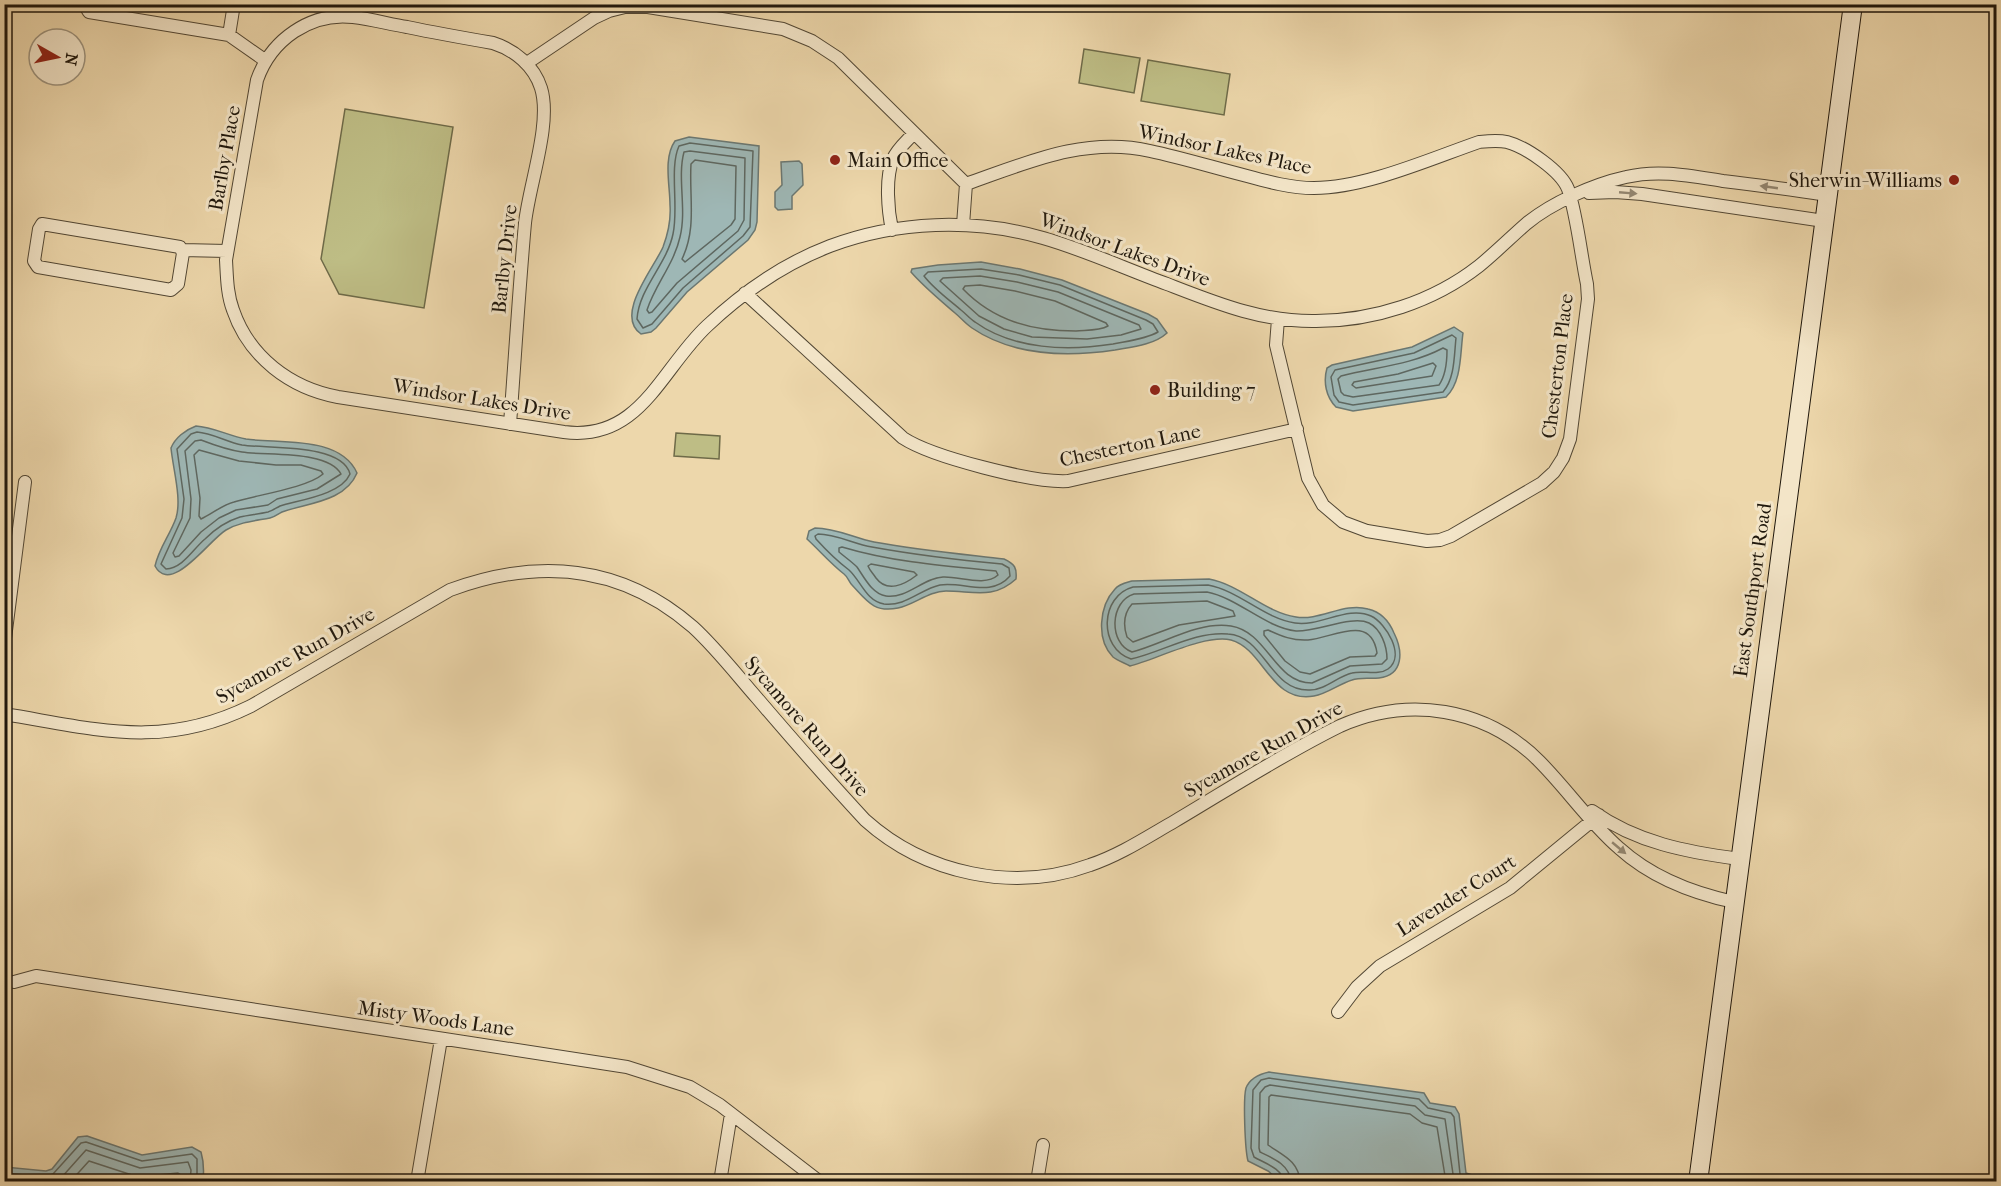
<svg xmlns="http://www.w3.org/2000/svg" width="2001" height="1186" viewBox="0 0 2001 1186" font-family="'IM FELL French Canon',serif">
<style>
.green{fill:#bebd85;stroke:#6e6a48;stroke-width:1.5}
.water{fill:#9eb7b5;stroke:#6b7771;stroke-width:1.5}
.lines{fill:none;stroke-linecap:round;stroke-linejoin:round}
.shore{stroke:#5e6760;stroke-width:1.5}
.street-casing{stroke:#524734;stroke-width:14}
.secondary-casing{stroke:#1f170c;stroke-width:20}
.street{stroke:#f3e5c8;stroke-width:12}
.secondary{stroke:#f3e5c8;stroke-width:18}
.oneway{fill:#948873}
.poi-dot{fill:#8f2418;stroke:#f3e5c8;stroke-width:2}
.labels{text-anchor:middle;stroke-width:6;stroke-linejoin:round;paint-order:stroke}
.street-label{font-size:20px;fill:#1f170c;stroke:#f3e5c8}
.poi-label{font-size:20px;fill:#1f170c;stroke:#f3e5c8;text-anchor:start}
</style>
<rect width="100%" height="100%" fill="#edd7ab"/>
<filter id="stains"><feTurbulence type="fractalNoise" baseFrequency=".00333" numOctaves="4"/><feColorMatrix values="0 0 0 0 .2 0 0 0 0 .09 0 0 0 0 .02 0 0 0 .5 -.17"/></filter>
<radialGradient id="worn" r=".72"><stop offset=".6" stop-color="#630" stop-opacity="0"/><stop offset="1" stop-color="#630" stop-opacity=".3"/></radialGradient>
<!-- green -->
<path class="green" d="M 1084,49 L 1140,58 L 1134,93 L 1079,83 Z
M 1148,60 L 1230,74 L 1224,115 L 1141,101 Z
M 345,109 L 453,127 L 424,308 L 339,294 L 321,259 Z
M 676,433 L 720,436 L 719,459 L 674,456 Z"/>
<!-- water -->
<path class="water" d="M 689,137 L 759,146 L 757,222 L 755,230 L 748,240 L 687,292 L 656,328 L 651,332 L 641,334 C 614,315 654,268 663,247 C 668,234 671,219 670,205 C 670,185 663,158 675,141 Z
M 799,161 L 802,164 L 803,185 L 792,196 L 792,209 L 778,210 L 775,207 L 775,192 L 782,185 L 781,162 Z
M 981,262 L 1020,269 L 1062,280 L 1148,314 L 1157,319 L 1167,333 C 1154,345 1132,347 1115,350 C 1068,357 1013,356 972,328 C 966,324 961,318 955,313 C 940,300 924,287 911,272 L 912,269 L 938,265 Z
M 1454,327 L 1463,333 C 1460,354 1462,382 1446,397 L 1353,411 L 1336,407 C 1326,397 1323,382 1327,368 L 1332,365 L 1412,347 Z
M 196,426 C 213,427 229,436 246,439 C 279,444 340,435 357,473 C 345,502 307,503 282,512 C 278,514 275,517 270,518 C 254,521 240,522 226,530 C 209,540 171,596 155,566 C 159,548 170,535 176,518 C 182,499 173,469 171,448 C 175,438 185,430 196,426 Z
M 815,528 C 836,528 854,538 874,542 C 918,550 961,554 1004,559 C 1015,564 1017,568 1016,579 C 993,600 973,591 946,591 C 929,591 914,605 898,608 C 874,613 867,601 852,585 C 849,582 848,577 844,574 C 831,564 820,551 807,539 L 809,531 Z
M 1209,579 C 1241,585 1264,612 1296,617 C 1320,621 1344,602 1368,609 C 1381,612 1389,621 1394,633 C 1403,651 1404,675 1379,678 C 1370,679 1360,677 1352,680 C 1339,684 1327,694 1314,696 C 1271,704 1264,649 1231,640 C 1205,634 1157,659 1130,666 C 1125,663 1118,661 1113,657 C 1096,640 1099,606 1115,589 C 1119,584 1125,583 1132,581 Z
M 1269,1072 L 1424,1093 L 1430,1103 L 1455,1107 L 1459,1114 L 1466,1173 L 1490,1181 L 1280,1181 L 1268,1171 L 1248,1161 C 1245,1150 1243,1099 1246,1088 C 1250,1078 1260,1074 1269,1072 Z
M 87,1136 L 142,1155 L 192,1147 L 201,1152 C 204,1162 204,1171 203,1181 L 5,1181 L 5,1167 L 46,1171 L 52,1169 L 78,1137 Z"/>
<g class="lines">
<!-- shore -->
<path class="shore" d="M 690,143 L 753,151 L 750,227 L 743,236 L 683,288 L 652,324 L 643,328 L 637,319 C 639,288 667,264 673,234 C 679,207 669,168 679,146 Z
M 690,151 L 745,158 L 744,220 L 738,231 L 677,283 L 652,312 L 649,313 L 647,310 C 655,285 674,264 680,237 C 687,209 677,178 684,152 Z
M 695,160 L 736,166 L 735,219 L 731,225 L 685,262 L 682,259 C 697,228 689,197 691,164 Z
M 981,269 L 1019,275 L 1060,285 L 1146,320 L 1153,324 L 1158,332 C 1146,339 1128,341 1113,344 C 1068,351 1014,350 975,322 C 970,319 966,314 961,310 C 948,299 934,289 924,276 L 928,272 Z
M 980,276 L 1017,282 L 1058,292 L 1139,325 L 1141,329 L 1121,335 L 1087,339 L 1032,337 L 1004,329 L 979,316 L 940,281 L 943,278 Z
M 980,285 L 1015,291 L 1055,301 L 1106,323 L 1108,326 C 1099,331 1086,330 1076,331 C 1032,331 994,321 963,289 L 965,286 Z
M 1452,335 L 1456,338 C 1454,356 1455,378 1443,392 L 1353,405 L 1339,402 L 1334,395 L 1331,377 L 1335,370 L 1414,353 Z
M 1443,348 L 1447,350 C 1447,361 1446,375 1439,385 L 1353,397 L 1344,395 L 1341,392 L 1338,379 L 1341,376 C 1376,367 1411,365 1443,348 Z
M 1433,363 L 1436,366 L 1432,376 L 1356,388 L 1352,385 L 1354,382 L 1398,374 Z
M 197,432 C 212,433 227,442 242,445 C 267,449 342,443 350,474 C 341,495 299,500 280,506 C 276,508 272,511 268,512 C 259,514 249,515 240,517 C 227,521 215,529 205,539 C 193,549 183,568 166,569 L 161,564 L 182,518 L 184,499 L 177,449 L 191,434 Z
M 201,440 C 214,445 228,450 242,452 C 267,456 328,450 341,474 L 317,489 L 277,499 L 268,505 L 236,510 L 219,518 L 201,532 L 179,556 L 175,557 L 173,553 L 190,518 L 191,499 L 185,451 L 195,441 Z
M 199,450 L 239,461 L 276,465 L 301,465 L 321,471 L 323,474 C 307,488 256,495 234,502 C 222,505 212,514 201,519 L 199,516 L 200,498 L 194,455 Z
M 818,534 C 836,534 854,544 872,547 C 916,555 958,560 1002,564 L 1009,568 L 1010,576 C 991,598 963,581 940,585 C 921,589 905,607 884,604 C 866,601 861,581 849,570 C 837,561 826,550 816,539 L 815,536 Z
M 842,547 C 892,562 944,566 996,571 L 998,575 C 985,587 959,576 943,577 C 923,578 907,599 886,596 C 872,594 864,577 857,567 C 852,562 845,557 839,552 L 839,548 Z
M 871,564 L 914,572 L 917,575 C 904,585 887,593 876,578 C 873,573 870,571 868,566 Z
M 1208,585 C 1240,591 1263,618 1295,623 C 1320,627 1348,605 1371,616 C 1386,623 1406,656 1388,669 C 1378,676 1363,670 1352,673 C 1338,676 1325,690 1310,690 C 1270,692 1265,636 1228,634 C 1194,631 1163,652 1131,659 C 1098,648 1100,596 1133,587 Z
M 1207,592 C 1238,598 1266,628 1296,631 C 1317,632 1352,615 1369,623 C 1381,629 1387,646 1387,659 L 1382,664 L 1350,666 L 1312,683 C 1274,683 1268,632 1231,626 C 1198,621 1163,644 1132,652 C 1108,643 1110,601 1134,594 Z
M 1207,601 L 1233,611 L 1235,616 L 1179,625 L 1133,642 L 1127,637 C 1123,625 1124,613 1132,604 Z
M 1268,630 C 1281,636 1293,641 1308,640 C 1333,638 1371,613 1377,653 L 1375,656 L 1350,657 L 1310,674 L 1300,672 L 1285,661 L 1264,635 L 1264,631 Z
M 4,1173 L 45,1177 L 53,1174 L 81,1143 L 86,1142 L 142,1161 L 192,1154 L 197,1159 L 197,1182
M 56,1182 L 61,1178 L 86,1150 L 140,1168 L 188,1162 L 191,1170 L 190,1182
M 70,1182 L 89,1161 L 138,1177 L 178,1173 L 181,1175 L 181,1182
M 1284,1182 C 1282,1168 1264,1163 1254,1157 L 1251,1148 L 1253,1090 L 1261,1080 L 1269,1078 L 1419,1099 L 1428,1108 L 1451,1113 L 1454,1117 L 1460,1174 L 1463,1178 L 1471,1182
M 1291,1182 C 1290,1165 1273,1158 1260,1152 L 1259,1148 L 1260,1093 L 1265,1087 L 1270,1085 L 1415,1106 L 1425,1115 L 1445,1119 L 1453,1174 L 1456,1182
M 1300,1182 C 1299,1161 1282,1155 1268,1145 L 1269,1097 L 1271,1095 L 1410,1114 L 1422,1123 L 1437,1127 L 1446,1182"/>
<defs>
<path id="street" d="M 84,4 L 89,12 L 229,35 L 234,4
M 229,35 L 266,61
M 527,63 L 594,18 L 609,11 L 625,7 L 648,7 L 783,29 L 812,41 L 838,58 L 966,184
M 966,184 C 1026,163 1085,136 1150,151 C 1183,158 1215,168 1247,176 C 1269,182 1291,188 1314,188 C 1365,188 1430,159 1479,142 C 1489,141 1498,140 1507,142 C 1526,147 1561,171 1568,189 C 1577,215 1581,256 1587,284 L 1588,299 L 1570,439 L 1563,458 L 1554,472 L 1542,483 L 1451,536 L 1440,540 L 1427,541 L 1367,531 L 1343,522 L 1323,505 L 1308,478 L 1276,345 L 1278,319
M 1589,193 L 1615,192 L 1642,194 L 1824,221
M 42,224 L 180,247 L 183,253 L 178,284 L 171,290 L 38,267 L 34,261 L 39,229 Z
M 963,225 L 966,184
M 892,230 C 888,211 885,178 893,159 C 897,149 907,141 914,133
M 182,250 L 227,251
M 745,293 L 903,438 C 932,457 1033,483 1068,481 L 1297,429
M 510,424 C 515,357 519,290 525,223 C 529,185 552,123 541,88 C 534,66 515,50 493,43 C 464,38 436,33 407,27 C 389,24 371,19 353,17 C 310,12 271,40 257,80 L 226,260 C 227,277 227,294 233,310 C 249,357 290,388 338,397 L 564,432 C 640,442 661,369 707,326 C 743,292 783,264 830,246 C 897,221 973,218 1043,238 C 1085,250 1126,269 1167,284 C 1216,303 1262,322 1316,321 C 1373,321 1433,302 1479,266 C 1495,253 1510,238 1526,224 C 1551,203 1594,184 1626,177 C 1659,169 1691,176 1723,181 C 1758,185 1793,190 1827,195
M 4,646 L 25,482
M 4,714 C 97,729 162,750 251,706 L 450,590 C 537,558 621,564 693,627 C 716,648 736,674 757,698 C 792,739 828,780 865,820 C 925,874 1014,893 1090,865 C 1120,855 1147,837 1175,821 C 1229,789 1283,754 1340,726 C 1408,696 1485,707 1539,761 C 1567,789 1589,822 1619,848 C 1651,877 1692,893 1734,902
M 1592,811 C 1637,843 1687,852 1740,859
M 14,982 L 36,976 L 627,1067 L 690,1087 L 720,1105 L 820,1182
M 1338,1012 L 1357,987 L 1380,966 L 1510,888 L 1599,815
M 417,1182 L 441,1039
M 720,1182 L 731,1114
M 1037,1182 L 1043,1145"/>
<path id="secondary" d="M 1698,1182 L 1853,4"/>
</defs>
<!-- street casing -->
<use href="#street" class="street-casing"/>
<!-- secondary casing -->
<use href="#secondary" class="secondary-casing"/>
<!-- street -->
<use href="#street" class="street"/>
<!-- secondary -->
<use href="#secondary" class="secondary"/>
</g>
<!-- one-way arrows -->
<defs><path id="oneway-solid" d="M-6-.8H1V-3.2L6.5 0L1 3.2V.8H-6Z" transform="scale(1.5)"/></defs>
<g class="oneway">
<use href="#oneway-solid" transform="translate(1769 187) rotate(-172)"/>
<use href="#oneway-solid" transform="translate(1628 193) rotate(5)"/>
<use href="#oneway-solid" transform="translate(1619 848) rotate(40)"/>
</g>
<!-- markers -->
<g class="poi-dot">
<circle cx="835" cy="160" r="6"/>
<circle cx="1954" cy="180" r="6"/>
<circle cx="1155" cy="390" r="6"/>
</g>
<g class="labels">
<!-- street labels -->
<g class="street-label">
<text transform="translate(1225 149) rotate(12)" y="7">Windsor Lakes Place</text>
<text transform="translate(224 158) rotate(-80)" y="7">Barlby Place</text>
<text transform="translate(1125 249) rotate(20)" y="7">Windsor Lakes Drive</text>
<text transform="translate(504 259) rotate(-84)" y="7">Barlby Drive</text>
<text transform="translate(1557 366) rotate(-83)" y="7">Chesterton Place</text>
<text transform="translate(482 399) rotate(9)" y="7">Windsor Lakes Drive</text>
<text transform="translate(1130 445) rotate(-12)" y="7">Chesterton Lane</text>
<text transform="translate(1752 590) rotate(-82)" y="7">East Southport Road</text>
<text transform="translate(295 655) rotate(-29)" y="7">Sycamore Run Drive</text>
<text transform="translate(807 726) rotate(49)" y="7">Sycamore Run Drive</text>
<text transform="translate(1263 749) rotate(-29)" y="7">Sycamore Run Drive</text>
<text transform="translate(1456 895) rotate(-32)" y="7">Lavender Court</text>
<text transform="translate(436 1018) rotate(8)" y="7">Misty Woods Lane</text>
</g>
<!-- poi labels -->
<g class="poi-label">
<text x="847" y="167">Main Office</text>
<text x="1942" y="187" text-anchor="end">Sherwin-Williams</text>
<text x="1167" y="397">Building 7</text>
</g>
</g>
<!-- margin -->
<rect width="2001" height="1186" fill="none" stroke="#edd7ab" stroke-width="24"/>
<rect x="6" y="6" width="1989" height="1174" fill="none" stroke="#1f170c" stroke-width="3"/>
<rect x="12" y="12" width="1977" height="1162" fill="none" stroke="#1f170c" stroke-width="1.5"/>
<!-- north arrow -->
<g transform="translate(57 57) rotate(99)"><circle r="28" fill="#f3e5c8" stroke="#9e937d" stroke-width="1.5"/>
<path d="M0-4.5L10 22L0 15L-10 22Z" fill="#8f2418"/>
<text y="-9" font-size="16" font-weight="bold" text-anchor="middle" fill="#1f170c">N</text>
</g>
<rect width="100%" height="100%" filter="url(#stains)"/>
<rect width="100%" height="100%" fill="url(#worn)"/>
</svg>
